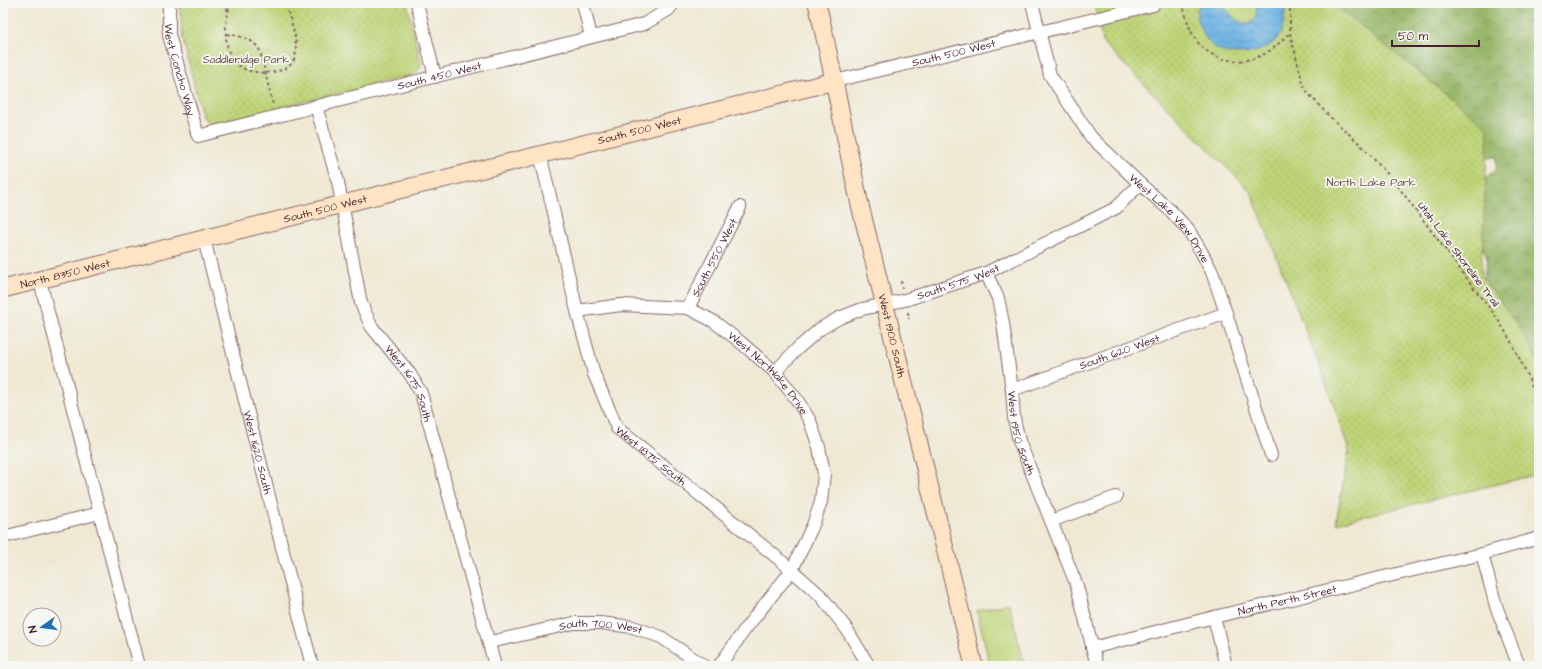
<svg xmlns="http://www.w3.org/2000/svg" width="1542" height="669" viewBox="0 0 1542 669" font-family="'Architects Daughter',sans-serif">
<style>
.green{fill:#bed478;stroke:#847a52}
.forest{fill:url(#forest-crowns);stroke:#706a4a}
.park{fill:url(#park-dots);stroke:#847a52}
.water{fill:url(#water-waves);stroke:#5b6886}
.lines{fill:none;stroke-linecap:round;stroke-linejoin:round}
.street-casing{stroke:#846666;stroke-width:14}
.secondary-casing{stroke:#846666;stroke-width:19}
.path{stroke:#846666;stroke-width:2;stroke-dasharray:3 3;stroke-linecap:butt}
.street{stroke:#fff;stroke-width:12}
.secondary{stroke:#fee4c5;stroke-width:17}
.labels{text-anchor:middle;stroke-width:3.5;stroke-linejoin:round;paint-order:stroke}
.street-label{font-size:11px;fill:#4a1f2b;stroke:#f6f6f2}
.park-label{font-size:11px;fill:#674c3e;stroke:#f6f6f2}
</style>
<defs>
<pattern id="forest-crowns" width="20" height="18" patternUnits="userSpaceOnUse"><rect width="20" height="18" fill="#96b668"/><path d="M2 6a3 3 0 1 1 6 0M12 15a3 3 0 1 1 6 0" fill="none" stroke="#7c9356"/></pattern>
<pattern id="park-dots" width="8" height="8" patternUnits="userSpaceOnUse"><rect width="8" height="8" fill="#bed478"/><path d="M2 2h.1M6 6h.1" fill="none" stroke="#a5b668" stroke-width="1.8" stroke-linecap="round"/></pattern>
<pattern id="water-waves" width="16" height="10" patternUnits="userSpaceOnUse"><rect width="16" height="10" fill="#6cb2e2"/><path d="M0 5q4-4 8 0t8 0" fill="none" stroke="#5b90b7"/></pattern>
</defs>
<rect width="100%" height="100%" fill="#f6f6f2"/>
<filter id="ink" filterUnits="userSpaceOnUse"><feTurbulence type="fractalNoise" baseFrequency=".025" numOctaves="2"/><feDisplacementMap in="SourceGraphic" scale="8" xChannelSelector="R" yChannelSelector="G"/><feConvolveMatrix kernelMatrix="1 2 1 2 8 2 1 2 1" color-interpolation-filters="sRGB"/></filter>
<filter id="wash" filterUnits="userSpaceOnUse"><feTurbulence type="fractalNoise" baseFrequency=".012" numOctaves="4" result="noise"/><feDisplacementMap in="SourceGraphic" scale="16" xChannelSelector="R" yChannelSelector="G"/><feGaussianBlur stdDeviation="0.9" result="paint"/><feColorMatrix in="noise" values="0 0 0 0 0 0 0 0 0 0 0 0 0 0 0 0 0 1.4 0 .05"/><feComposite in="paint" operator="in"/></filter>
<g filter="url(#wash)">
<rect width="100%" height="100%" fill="#efe9d4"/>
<!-- green -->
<path class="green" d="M 1009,603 L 1025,666 L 990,666 L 977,611 Z"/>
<!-- forest -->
<path class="forest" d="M 1340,3 L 1539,3 L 1539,394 L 1482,284 L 1487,259 L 1477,229 L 1475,187 L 1496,169 L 1497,157 L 1475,160 L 1349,35 Z"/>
<!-- park -->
<path class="park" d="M 179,3 L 407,3 L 421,63 C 420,69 418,72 413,75 L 212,124 L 205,120 L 202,116 L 183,40 Z
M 1094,3 L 1328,3 L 1343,12 L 1488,128 L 1481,276 L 1522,331 L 1539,365 L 1539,474 L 1336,523 L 1349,450 L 1322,372 L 1251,192 L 1103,43 Z"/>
<!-- water -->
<path class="water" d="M 1203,3 L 1222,4 L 1233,17 L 1242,23 C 1259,23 1256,16 1257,3 L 1284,3 C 1286,8 1285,13 1284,18 C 1283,24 1283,31 1279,36 C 1267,55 1229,60 1212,45 C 1205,39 1201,30 1198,22 C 1195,14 1196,8 1203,3 Z"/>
</g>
<g filter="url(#ink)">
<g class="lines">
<defs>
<g id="street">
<path id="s1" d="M 169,3 L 169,35 L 198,136 L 644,24 L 668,10 L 674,3"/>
<path d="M 417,3 L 435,77"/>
<path d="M 583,3 L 591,37"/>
<path id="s2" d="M 1032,3 L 1050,75 L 1091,137 L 1140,184 L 1172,212 L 1189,231 L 1202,253 L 1212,272 L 1226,313 L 1271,455"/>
<path id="s3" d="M 835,81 L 1153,5"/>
<path id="s4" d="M 316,106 L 338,182 L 361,303 L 371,326 L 410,374 L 421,393 L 495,666"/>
<path id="s5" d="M 540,154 L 577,311 L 594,374 L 617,428 L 779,559 L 821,596 L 846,628 L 869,666"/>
<path id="s6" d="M 204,239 L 312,666"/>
<path id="s7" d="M 986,273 L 998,298 L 1003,323 L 1012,390 L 1014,418 L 1019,441 L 1077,586 L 1097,666"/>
<path d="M 40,281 L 139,666"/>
<path id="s8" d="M 688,308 L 740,207"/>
<path id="s9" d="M 577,311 L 621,305 L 688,308 L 713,321 L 738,340 L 775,372 L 797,400 L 810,421 L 819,447 L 824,474 L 821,502 L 813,525 L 792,570 L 746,628 L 719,666"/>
<path id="s10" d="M 775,372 L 797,349 L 820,329 L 839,318 L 862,309 L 905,300 L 986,273 L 1116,208 L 1140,184"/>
<path id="s11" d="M 1012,390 L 1226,313"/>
<path d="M 1051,521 L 1116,497"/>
<path d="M 3,537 L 100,513"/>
<path d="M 1482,554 L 1496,606 L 1519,666"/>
<path d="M 1214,617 L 1226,666"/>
<path id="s12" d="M 490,642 L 574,623 L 600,623 L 633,627 L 661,637 L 704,666"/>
<path id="s13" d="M 1092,648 L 1214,617 L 1482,554 L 1539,538"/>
</g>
<g id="secondary">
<path id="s14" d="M 817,3 C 833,70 845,138 860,205 L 974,666"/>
<path id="s15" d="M 3,289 L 835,81"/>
</g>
</defs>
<!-- street casing -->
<use href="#street" class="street-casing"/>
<!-- secondary casing -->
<use href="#secondary" class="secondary-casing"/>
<!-- path -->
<path class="path" d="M 224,3 L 228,11
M 231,3 C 224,21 222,53 239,66 C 252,76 290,76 295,57 C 299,40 290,19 285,3
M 1182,3 C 1186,14 1188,28 1195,38 C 1210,62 1242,67 1266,53 C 1275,48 1282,40 1290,33
M 1290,3 L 1290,33 L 1303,84 L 1308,93 L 1326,113 L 1361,145 L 1394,181 L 1480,296 C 1507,327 1523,365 1539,403
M 1170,5 L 1181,3
M 227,34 C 240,36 253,38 260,51 L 273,105
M 901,281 L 902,288
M 908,312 L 909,319"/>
<!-- street -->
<use href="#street" class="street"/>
<!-- secondary -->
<use href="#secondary" class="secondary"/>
</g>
</g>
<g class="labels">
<!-- street labels -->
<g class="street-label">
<text dy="4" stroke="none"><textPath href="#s3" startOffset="122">South 500 West</textPath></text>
<text dy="4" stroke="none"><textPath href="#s1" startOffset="68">West Concho Way</textPath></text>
<text dy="4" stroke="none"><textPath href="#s1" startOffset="386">South 450 West</textPath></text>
<text dy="4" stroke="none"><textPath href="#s15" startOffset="656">South 500 West</textPath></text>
<text dy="4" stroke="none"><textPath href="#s15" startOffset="332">South 500 West</textPath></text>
<text dy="4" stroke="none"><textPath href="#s2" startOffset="262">West Lake View Drive</textPath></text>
<text transform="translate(1459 254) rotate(53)" y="4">Utah Lake Shoreline Trail</text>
<text dy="4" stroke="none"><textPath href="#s8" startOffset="57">South 550 West</textPath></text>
<text dy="4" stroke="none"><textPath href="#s15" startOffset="64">North 8350 West</textPath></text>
<text dy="4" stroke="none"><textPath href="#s10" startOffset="209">South 575 West</textPath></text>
<text dy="4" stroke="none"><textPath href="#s14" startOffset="341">West 1900 South</textPath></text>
<text dy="4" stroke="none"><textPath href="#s11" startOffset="114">South 620 West</textPath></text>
<text dy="4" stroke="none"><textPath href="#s9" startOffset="216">West Northlake Drive</textPath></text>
<text dy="4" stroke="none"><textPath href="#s4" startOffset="297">West 1675 South</textPath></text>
<text dy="4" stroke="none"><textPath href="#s7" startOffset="165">West 1950 South</textPath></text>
<text dy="4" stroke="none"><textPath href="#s6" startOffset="220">West 1620 South</textPath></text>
<text dy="4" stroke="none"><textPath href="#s5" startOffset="329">West 1875 South</textPath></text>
<text dy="4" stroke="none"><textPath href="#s13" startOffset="201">North Perth Street</textPath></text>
<text dy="4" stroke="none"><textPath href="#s12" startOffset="113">South 700 West</textPath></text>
</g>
<!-- park labels -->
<g class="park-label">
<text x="246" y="63">Saddleridge Park</text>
<text x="1371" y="186">North Lake Park</text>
</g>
</g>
<!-- margin -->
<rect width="1542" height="669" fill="none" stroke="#f6f6f2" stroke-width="16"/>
<!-- north arrow -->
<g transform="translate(42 627) rotate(256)"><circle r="19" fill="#f6f6f2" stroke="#b1a0a2"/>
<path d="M0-3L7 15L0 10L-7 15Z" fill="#1f6fb2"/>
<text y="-6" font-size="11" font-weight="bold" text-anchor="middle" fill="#4a1f2b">N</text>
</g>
<!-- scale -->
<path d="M1392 40v6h87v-6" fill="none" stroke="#4a1f2b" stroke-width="2"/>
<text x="1398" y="40" font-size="12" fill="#4a1f2b" stroke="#f6f6f2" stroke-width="3" paint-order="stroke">50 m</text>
</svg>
